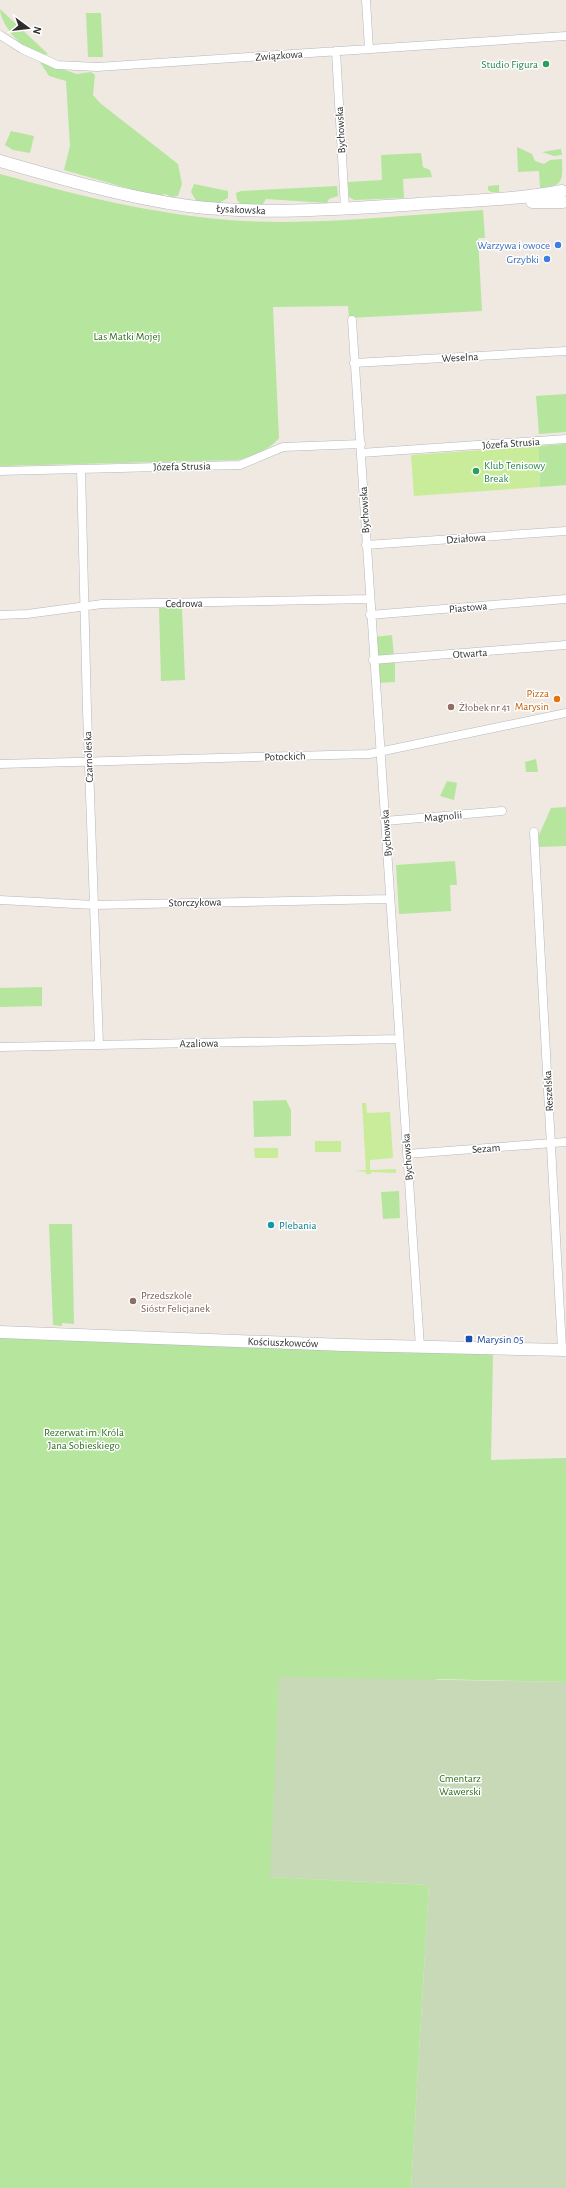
<svg xmlns="http://www.w3.org/2000/svg" width="566" height="2188" viewBox="0 0 566 2188" font-family="'Alegreya Sans',sans-serif">
<style>
.green{fill:#b6e59e}
.cemetery{fill:#c8d9b8}
.pitch{fill:#c9ec9a}
.lines{fill:none;stroke-linecap:round;stroke-linejoin:round}
.street-casing{stroke:#b4b7c1;stroke-width:9}
.secondary-casing{stroke:#b4b7c1;stroke-width:13}
.street{stroke:#fff;stroke-width:8}
.secondary{stroke:#fff;stroke-width:12}
.leisure-dot{fill:#2e9e5b;stroke:#fff;stroke-width:1.5}
.shop-dot{fill:#3f7fe0;stroke:#fff;stroke-width:1.5}
.food-dot{fill:#e8710a;stroke:#fff;stroke-width:1.5}
.education-dot{fill:#8d6e63;stroke:#fff;stroke-width:1.5}
.culture-dot{fill:#0f9aa8;stroke:#fff;stroke-width:1.5}
.transit-dot{fill:#1a4fb4;stroke:#fff;stroke-width:1.5}
.labels{text-anchor:middle;stroke-width:3;stroke-linejoin:round;paint-order:stroke}
.street-label{font-size:11px;fill:#2e2e2e;stroke:#fff}
.leisure-label{font-size:11px;fill:#27864d;stroke:#fff;text-anchor:end}
.shop-label{font-size:11px;fill:#366cbe;stroke:#fff;text-anchor:end}
.park-label{font-size:11px;fill:#2c6e1b;stroke:#fff}
.food-label{font-size:11px;fill:#c56008;stroke:#fff;text-anchor:end}
.education-label{font-size:11px;fill:#785e54;stroke:#fff;text-anchor:start}
.culture-label{font-size:11px;fill:#0d838f;stroke:#fff;text-anchor:start}
.transit-label{font-size:11px;fill:#164399;stroke:#fff;text-anchor:start}
</style>
<rect width="100%" height="100%" fill="#efe9e1"/>
<!-- green -->
<path class="green" d="M 0,9 L 48,54 C 29,59 0,26 0,9 Z
M 86,13 L 101,13 L 103,57 L 88,57 Z
M 40,62 L 77,74 L 91,72 L 95,75 L 93,95 L 100,103 L 178,164 L 182,184 L 178,196 L 172,197 L 165,194 L 158,196 L 141,192 L 64,170 L 70,146 L 66,81 L 49,76 Z
M 11,131 L 34,136 L 30,153 L 13,150 L 5,145 Z
M 517,147 L 532,154 L 535,161 L 544,164 L 550,160 L 562,159 C 563,181 563,186 540,188 L 539,171 L 518,172 Z
M 561,149 L 562,155 L 554,156 L 542,152 Z
M 421,153 L 423,167 L 430,170 L 432,177 L 403,179 L 404,198 L 354,200 L 349,197 L 348,182 L 382,180 L 381,155 Z
M 0,174 C 80,196 160,216 244,221 C 323,225 404,215 483,210 L 485,238 L 478,238 L 482,311 L 349,318 L 348,306 L 273,307 L 279,438 C 269,450 253,457 237,460 L 0,466 Z
M 194,184 L 228,191 L 228,198 L 217,204 L 197,202 L 191,192 Z
M 499,185 L 499,192 L 491,192 L 488,190 L 488,186 Z
M 337,186 L 338,196 L 329,199 L 327,203 L 266,199 L 261,207 L 242,205 L 237,200 L 236,193 L 241,191 Z
M 566,394 L 566,432 L 539,434 L 536,396 Z
M 566,444 L 566,485 L 540,487 L 538,446 Z
M 159,608 L 182,608 L 185,680 L 161,681 Z
M 392,635 L 394,656 L 378,657 L 374,637 Z
M 395,661 L 395,682 L 377,683 L 376,667 L 380,662 Z
M 536,759 L 538,772 L 526,772 L 525,762 Z
M 447,781 L 457,783 L 454,800 L 440,796 Z
M 566,807 L 566,846 L 539,847 L 539,835 L 551,808 Z
M 455,861 L 457,885 L 450,885 L 451,911 L 399,914 L 396,865 Z
M 42,987 L 42,1006 L 0,1007 L 0,988 Z
M 286,1100 L 291,1110 L 291,1136 L 254,1137 L 253,1101 Z
M 399,1191 L 400,1218 L 383,1219 L 381,1192 Z
M 49,1224 L 72,1224 L 74,1324 L 62,1323 L 62,1326 L 53,1325 Z
M 0,1337 L 493,1353 L 491,1460 L 566,1458 L 566,1682 L 437,1679 L 270,1877 L 429,1885 L 411,2188 L 0,2188 Z"/>
<!-- cemetery -->
<path class="cemetery" d="M 279,1677 L 566,1682 L 566,2188 L 411,2188 L 429,1885 L 270,1877 Z"/>
<!-- pitch -->
<path class="pitch" d="M 538,446 L 540,487 L 414,496 L 411,455 Z
M 362,1103 L 366,1103 L 367,1113 L 390,1112 L 393,1158 L 370,1160 L 370,1170 L 396,1169 L 396,1173 L 371,1172 L 371,1174 L 366,1174 L 366,1172 L 355,1171 L 366,1170 Z
M 315,1141 L 341,1141 L 341,1152 L 315,1152 Z
M 254,1148 L 278,1148 L 278,1158 L 255,1158 Z"/>
<g class="lines">
<defs>
<path id="street" d="M 366,0 L 369,49
M 0,35 L 22,49 L 57,65 L 97,67 L 566,36
M 336,51 L 345,209
M 352,320 L 420,1347
M 354,363 L 566,351
M 361,453 L 566,439
M 81,469 L 87,710 L 99,1045
M 0,471 L 240,465 L 283,447 L 361,444
M 366,545 L 566,531
M 0,615 L 27,614 L 102,604 L 370,599
M 370,615 L 566,599
M 373,660 L 566,645
M 0,764 L 369,754 L 566,713
M 385,821 L 502,811
M 534,832 L 562,1349
M 0,900 L 94,905 L 390,899
M 0,1047 L 399,1039
M 407,1154 L 566,1142"/>
<path id="secondary" d="M 0,161 C 62,179 124,197 188,206 C 264,215 341,209 418,204 C 466,201 515,200 562,191
M 532,202 L 563,202
M 0,1332 L 344,1345 L 566,1350"/>
</defs>
<!-- street casing -->
<use href="#street" class="street-casing"/>
<!-- secondary casing -->
<use href="#secondary" class="secondary-casing"/>
<!-- street -->
<use href="#street" class="street"/>
<!-- secondary -->
<use href="#secondary" class="secondary"/>
</g>
<!-- markers -->
<g class="leisure-dot">
<circle cx="546" cy="64" r="4"/>
<circle cx="476" cy="471" r="4"/>
</g>
<g class="shop-dot">
<circle cx="558" cy="245" r="4"/>
<circle cx="547" cy="259" r="4"/>
</g>
<circle class="food-dot" cx="557" cy="699" r="4"/>
<g class="education-dot">
<circle cx="451" cy="707" r="4"/>
<circle cx="133" cy="1301" r="4"/>
</g>
<circle class="culture-dot" cx="271" cy="1225" r="4"/>
<rect class="transit-dot" x="465" y="1335" width="8" height="8" rx="2"/>
<g class="labels">
<!-- street labels -->
<g class="street-label">
<text transform="translate(279 55) rotate(-4)" y="4">Związkowa</text>
<text transform="translate(340 130) rotate(-93)" y="4">Bychowska</text>
<text transform="translate(241 209) rotate(3)" y="4">Łysakowska</text>
<text transform="translate(460 357) rotate(-3)" y="4">Weselna</text>
<text transform="translate(511 443) rotate(-4)" y="4">Józefa Strusia</text>
<text transform="translate(182 466) rotate(-1)" y="4">Józefa Strusia</text>
<text transform="translate(364 510) rotate(-93)" y="4">Bychowska</text>
<text transform="translate(466 538) rotate(-4)" y="4">Działowa</text>
<text transform="translate(184 603) rotate(-1)" y="4">Cedrowa</text>
<text transform="translate(468 607) rotate(-5)" y="4">Piastowa</text>
<text transform="translate(470 653) rotate(-4)" y="4">Otwarta</text>
<text transform="translate(285 756) rotate(-2)" y="4">Potockich</text>
<text transform="translate(88 757) rotate(-92)" y="4">Czarnoleska</text>
<text transform="translate(443 816) rotate(-5)" y="4">Magnolii</text>
<text transform="translate(386 833) rotate(-94)" y="4">Bychowska</text>
<text transform="translate(195 902) rotate(-1)" y="4">Storczykowa</text>
<text transform="translate(199 1043) rotate(-1)" y="4">Azaliowa</text>
<text transform="translate(548 1091) rotate(-93)" y="4">Reszelska</text>
<text transform="translate(486 1148) rotate(-4)" y="4">Sezam</text>
<text transform="translate(407 1157) rotate(-94)" y="4">Bychowska</text>
<text transform="translate(283 1342) rotate(2)" y="4">Kościuszkowców</text>
</g>
<!-- leisure labels -->
<g class="leisure-label">
<text x="538" y="68">Studio Figura</text>
<text x="484" y="469" text-anchor="start">Klub Tenisowy<tspan x="484" dy="13">Break</tspan></text>
</g>
<!-- shop labels -->
<g class="shop-label">
<text x="550" y="249">Warzywa i owoce</text>
<text x="539" y="263">Grzybki</text>
</g>
<!-- park labels -->
<g class="park-label">
<text x="127" y="340">Las Matki Mojej</text>
<text x="84" y="1436">Rezerwat im. Króla<tspan x="84" dy="13">Jana Sobieskiego</tspan></text>
<text x="460" y="1782">Cmentarz<tspan x="460" dy="13">Wawerski</tspan></text>
</g>
<!-- food labels -->
<g class="food-label">
<text x="549" y="697">Pizza<tspan x="549" dy="13">Marysin</tspan></text>
</g>
<!-- education labels -->
<g class="education-label">
<text x="459" y="711">Żłobek nr 41</text>
<text x="141" y="1299">Przedszkole<tspan x="141" dy="13">Sióstr Felicjanek</tspan></text>
</g>
<!-- culture labels -->
<g class="culture-label">
<text x="279" y="1229">Plebania</text>
</g>
<!-- transit labels -->
<g class="transit-label">
<text x="477" y="1343">Marysin 05</text>
</g>
</g>
<!-- north arrow -->
<g transform="translate(28 28) rotate(105)" stroke="#ffffff" stroke-width="3" paint-order="stroke">
<path d="M0-3L7 15L0 10L-7 15Z" fill="#2e2e2e"/>
<text y="-6" font-size="11" font-weight="bold" text-anchor="middle" fill="#2e2e2e">N</text>
</g>
</svg>
